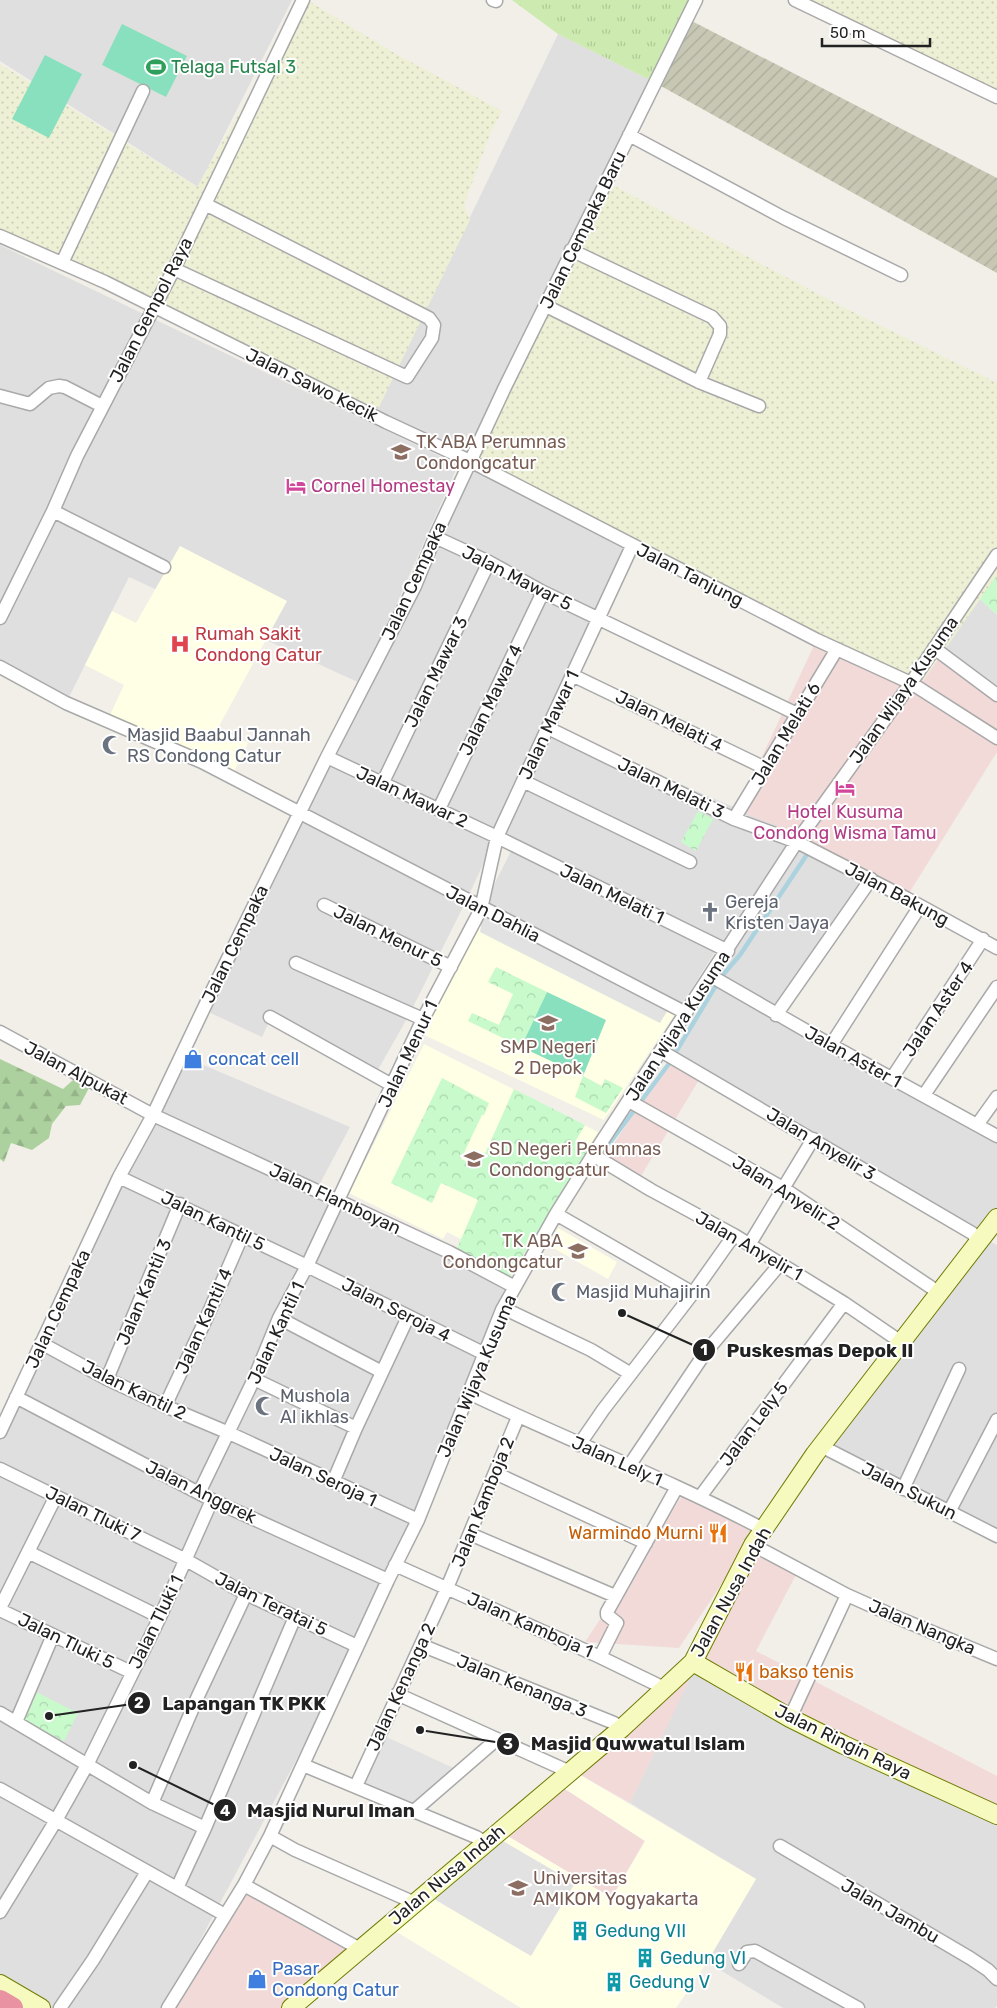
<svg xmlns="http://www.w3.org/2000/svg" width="997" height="2008" viewBox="0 0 997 2008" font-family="Rubik,sans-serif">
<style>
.residential{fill:#e0dfdf}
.commercial{fill:#f2dad9}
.education{fill:#ffffe5}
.construction{fill:url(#construction-furrows)}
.farmland{fill:url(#farmland-dots)}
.grass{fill:url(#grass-tufts)}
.forest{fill:url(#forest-firs)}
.park{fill:url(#park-crowns)}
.pitch{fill:#88e0be}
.parking{fill:#e2e2e2}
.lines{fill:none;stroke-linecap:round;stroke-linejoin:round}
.stream{stroke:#aad3df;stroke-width:4.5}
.street-casing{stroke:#a9a9a9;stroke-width:15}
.secondary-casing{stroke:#707d05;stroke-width:20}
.highway-casing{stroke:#dc2a67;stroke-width:25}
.street{stroke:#fff;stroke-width:12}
.secondary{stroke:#f7fabf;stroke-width:18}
.highway{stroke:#e892a2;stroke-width:22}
.labels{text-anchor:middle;stroke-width:4;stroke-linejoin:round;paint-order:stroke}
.leisure-label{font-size:18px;fill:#27864d;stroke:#fff;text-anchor:start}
.street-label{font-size:18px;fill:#222;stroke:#fff}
.education-label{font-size:18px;fill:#785e54;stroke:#fff;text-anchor:start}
.hotel-label{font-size:18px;fill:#b23c85;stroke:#fff;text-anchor:start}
.health-label{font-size:18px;fill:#be3a42;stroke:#fff;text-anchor:start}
.worship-label{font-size:18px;fill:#5b616d;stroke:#fff;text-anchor:start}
.shop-label{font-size:18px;fill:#366cbe;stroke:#fff;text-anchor:start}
.food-label{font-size:18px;fill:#c56008;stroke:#fff;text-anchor:end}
.culture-label{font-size:18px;fill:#0d838f;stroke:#fff;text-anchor:start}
.leader{fill:none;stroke:#222;stroke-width:2}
.callout-dot{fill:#222;stroke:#fff;stroke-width:2}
.mark-label{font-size:15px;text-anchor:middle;font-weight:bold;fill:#fff}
.callout-label{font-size:19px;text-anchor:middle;font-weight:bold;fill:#222;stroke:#fff;stroke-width:4;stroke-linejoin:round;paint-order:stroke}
</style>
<defs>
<pattern id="construction-furrows" width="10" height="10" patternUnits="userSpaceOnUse" patternTransform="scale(1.25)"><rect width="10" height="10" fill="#c7c7b4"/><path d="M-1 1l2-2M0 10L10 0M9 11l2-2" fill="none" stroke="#abab9a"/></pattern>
<pattern id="farmland-dots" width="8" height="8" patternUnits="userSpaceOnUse" patternTransform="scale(1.25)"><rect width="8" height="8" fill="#eef0d5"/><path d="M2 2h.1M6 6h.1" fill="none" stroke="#ccceb7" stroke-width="1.8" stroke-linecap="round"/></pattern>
<pattern id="grass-tufts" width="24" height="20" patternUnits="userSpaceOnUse" patternTransform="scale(1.25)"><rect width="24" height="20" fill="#cdebb0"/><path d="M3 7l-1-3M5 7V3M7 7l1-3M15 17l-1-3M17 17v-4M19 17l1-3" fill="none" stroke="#b0c997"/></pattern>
<pattern id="forest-firs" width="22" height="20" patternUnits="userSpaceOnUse" patternTransform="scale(1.25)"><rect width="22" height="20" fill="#add19e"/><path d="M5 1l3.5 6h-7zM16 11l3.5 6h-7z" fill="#95b388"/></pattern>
<pattern id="park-crowns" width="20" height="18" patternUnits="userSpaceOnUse" patternTransform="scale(1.25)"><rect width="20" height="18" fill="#c8facc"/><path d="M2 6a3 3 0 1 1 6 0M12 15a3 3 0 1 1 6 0" fill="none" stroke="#acd6af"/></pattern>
</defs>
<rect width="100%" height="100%" fill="#f2efe9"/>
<!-- residential -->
<path class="residential" d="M 0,0 L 292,0 L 198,187 L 0,61 Z
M 558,34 L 652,81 L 470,457 L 631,547 L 466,901 L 409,1015 L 375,1075 L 270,1020 L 262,1037 L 202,1009 L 362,684 L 129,577 L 69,697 L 0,666 L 0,245 L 458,465 L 364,678 L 469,457 L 376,413 Z
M 980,599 L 997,615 L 997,696 L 940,652 Z
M 548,728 L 804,837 L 871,875 L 779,1013 L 997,1137 L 997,1209 L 977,1232 L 671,1057 L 736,951 L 497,837 Z
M 512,849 L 718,947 L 682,1004 L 485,903 Z
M 175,1053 L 350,1127 L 316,1191 L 511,1287 L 357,1646 L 164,2008 L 42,2008 L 0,1984 L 0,1428 Z
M 983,1238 L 997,1245 L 997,1539 L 814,1452 Z
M 702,1651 L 997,1818 L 997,2005 L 995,2008 L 783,2008 L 707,1962 L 756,1879 L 630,1803 Z"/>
<!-- commercial -->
<path class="commercial" d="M 816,641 L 940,652 L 997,696 L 997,752 L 906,898 L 804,837 L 737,810 Z
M 671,1057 L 702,1075 L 638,1181 L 603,1160 Z
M 690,1484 L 758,1529 L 679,1648 L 585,1642 Z
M 754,1548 L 798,1571 L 756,1651 L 997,1776 L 997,1826 L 696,1666 L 630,1803 L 577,1773 L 693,1664 Z
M 562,1787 L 645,1841 L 611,1898 L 504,1834 Z
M 246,1888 L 360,1949 L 291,2008 L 173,2008 Z"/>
<!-- education -->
<path class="education" d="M 180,546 L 287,601 L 218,728 L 248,743 L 232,776 L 110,715 L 124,685 L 85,665 L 112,611 L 136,623 Z
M 483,913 L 677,1011 L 604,1120 L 422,1034 Z
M 424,1044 L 598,1132 L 508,1280 L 455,1253 L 461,1239 L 447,1232 L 443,1239 L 349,1193 Z
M 558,1228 L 617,1262 L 608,1279 L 548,1245 Z
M 577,1773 L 756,1879 L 707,1962 L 676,2008 L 521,2008 L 392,1929 L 504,1834 L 612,1898 L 645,1841 L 562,1787 Z"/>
<!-- construction -->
<path class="construction" d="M 684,17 L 997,178 L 997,273 L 652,81 Z"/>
<!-- farmland -->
<path class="farmland" d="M 303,0 L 307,0 L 396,54 L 502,111 L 490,134 L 464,205 L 470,220 L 376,413 L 0,243 L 0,64 L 197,187 Z
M 800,0 L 997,0 L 997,97 Z
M 607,182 L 841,306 L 997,383 L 997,575 L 918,688 L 470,457 Z"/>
<!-- grass -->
<path class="grass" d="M 512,0 L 692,0 L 652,81 L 558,34 Z"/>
<!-- forest -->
<path class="forest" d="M 0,1059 L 63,1089 L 73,1080 L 89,1088 L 80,1105 L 66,1106 L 52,1124 L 49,1138 L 32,1150 L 11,1143 L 4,1162 L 0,1159 Z"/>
<!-- park -->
<path class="park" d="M 997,575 L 997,615 L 980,599 Z
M 698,811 L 713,819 L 696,851 L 681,842 Z
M 496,967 L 547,992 L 521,1047 L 468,1021 L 472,1013 L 499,1025 L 513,994 L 488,982 Z
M 583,1076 L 602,1086 L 605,1079 L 623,1088 L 606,1113 L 575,1097 Z
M 442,1078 L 489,1103 L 484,1115 L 482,1115 L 461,1159 L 479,1167 L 514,1089 L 585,1125 L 575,1142 L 588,1149 L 508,1280 L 455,1253 L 478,1200 L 441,1183 L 432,1203 L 391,1183 Z
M 34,1691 L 78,1713 L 64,1741 L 20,1719 Z"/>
<!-- pitch -->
<path class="pitch" d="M 122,24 L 187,56 L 166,97 L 102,65 Z
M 45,55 L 82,74 L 49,138 L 12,119 Z
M 547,992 L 606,1020 L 583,1076 L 521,1047 Z"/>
<!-- parking -->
<path class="parking" d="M 483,913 L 669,1008 L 660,1023 L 480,932 Z
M 380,1734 L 460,1771 L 414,1811 L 356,1786 Z
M 503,1841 L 575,1883 L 531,1956 L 434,1899 Z"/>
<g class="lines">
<!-- stream -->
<path class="stream" d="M 609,1144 L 668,1065 L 721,977 L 740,955 L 808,853"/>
<defs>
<path id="street" d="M 493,0 L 496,1 L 496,0
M 795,0 L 997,97
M 629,135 L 784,218 L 901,275
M 0,236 L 105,282 L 386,422 L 472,462 L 817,640 L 911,683 L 997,738
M 571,250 L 712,317 L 720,326 L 720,334 L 699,382
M 62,263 L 143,91
M 174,269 L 407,377 L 432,338 L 434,325 L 429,318 L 205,204
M 546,306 L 699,382 L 759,406
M 0,396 L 30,404 L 49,388 L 59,386 L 65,387 L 102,406
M 53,511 L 164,567
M 435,537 L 489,562 L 543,592 L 797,714
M 0,618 L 53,511 L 77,456 L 174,269 L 303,0
M 934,648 L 997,695
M 0,667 L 66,703 L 202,762 L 686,1013
M 572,675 L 765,768
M 548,728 L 734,819 L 797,842 L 906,898 L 997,948
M 327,757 L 497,837 L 728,951
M 523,781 L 690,862
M 383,782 L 489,562
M 439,809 L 543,592
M 734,819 L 837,649
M 324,905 L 451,967
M 296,963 L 423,1019
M 711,976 L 831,1045 L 997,1136
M 776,1015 L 871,879
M 270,1017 L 392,1085
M 0,1032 L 153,1115 L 449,1252 L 515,1287
M 831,1045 L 920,906
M 661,1051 L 972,1233 L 979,1241
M 892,1078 L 983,939
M 924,1095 L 997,987
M 629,1101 L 783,1188 L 938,1292
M 977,1125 L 997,1097
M 593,1155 L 651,1190 L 734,1235 L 844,1303 L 901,1342
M 119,1177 L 307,1266 L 485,1354
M 556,1214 L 693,1293
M 749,1245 L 813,1139
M 503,1308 L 591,1350 L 631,1374
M 279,1318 L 382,1372
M 41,1343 L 107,1379 L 165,1406 L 229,1433 L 418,1520
M 107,1379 L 180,1204
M 254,1379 L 356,1428
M 469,1393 C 567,1440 668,1479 763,1529
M 16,1397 L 212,1500 L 388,1580
M 165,1406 L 206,1319 L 242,1236
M 0,1432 L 119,1177 L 153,1115 L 212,991 L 327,757 L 415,586 L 435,537 L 505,387 L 696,0
M 579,1445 L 603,1410 L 693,1293 L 734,1235
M 821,1446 L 997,1536
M 629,1466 L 705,1353 L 780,1264
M 0,1469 L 186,1560 L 246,1594 L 357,1646
M 495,1473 L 646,1543
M 333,1482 L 356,1428 L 408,1317
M 903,1489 L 959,1369
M 199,1493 L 254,1379 L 279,1318 L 307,1266 L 423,1019 L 481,909 L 497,837 L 632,546
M 700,1497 L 844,1303
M 949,1512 L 997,1420
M 470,1534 L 615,1596
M 753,1545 L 847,1595 L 903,1620 L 997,1659
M 28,1552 L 160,1617
M 395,1565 L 600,1657 L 664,1688
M 0,1608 L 56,1496
M 0,1610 L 131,1672
M 421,1645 L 614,1723 L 622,1728
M 600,1657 L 617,1623 L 607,1615 L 607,1612 L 677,1487
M 397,1694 L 570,1772
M 0,1713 L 152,1803 L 205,1828
M 790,1718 L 847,1595
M 16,1722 L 53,1635
M 303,1765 L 476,1837 L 486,1843
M 356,1786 L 447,1588 L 518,1417
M 0,1789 L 225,1915
M 152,1803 L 198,1696 L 246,1594
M 414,1811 L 496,1740
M 270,1836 L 295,1850 L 415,1903
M 780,1846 L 970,1958 L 988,1970 L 997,1979
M 244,1885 L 360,1949
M 177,1888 L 205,1828 L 295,1617
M 0,1912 L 55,1822 L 87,1765 L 160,1617 L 212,1500
M 739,1964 L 747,1952 L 755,1951 L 858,2008
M 60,2008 L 93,1960 L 147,1872
M 168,2008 L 244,1885 L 270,1836 L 388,1580 L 418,1520 L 502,1310 L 556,1214 L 593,1155 L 798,840 L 911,683 L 997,555"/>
<path id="secondary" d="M 693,1662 L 790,1718 L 844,1745 L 997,1815
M 0,1984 L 41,2008
M 291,2008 L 622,1728 L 693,1662 L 753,1545 L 815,1454 L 997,1218"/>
<path id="highway" d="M 0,2001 L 12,2008"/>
</defs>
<!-- street casing -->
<use href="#street" class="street-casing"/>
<!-- secondary casing -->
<use href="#secondary" class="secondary-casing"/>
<!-- highway casing -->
<use href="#highway" class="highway-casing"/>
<!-- street -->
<use href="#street" class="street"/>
<!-- secondary -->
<use href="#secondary" class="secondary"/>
<!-- highway -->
<use href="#highway" class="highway"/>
</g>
<!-- icons -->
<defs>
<symbol id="stadium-bare" viewBox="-9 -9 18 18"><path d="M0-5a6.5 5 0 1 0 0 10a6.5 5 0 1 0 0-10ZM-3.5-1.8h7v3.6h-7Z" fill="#2e9e5b" stroke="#fff" stroke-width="2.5" paint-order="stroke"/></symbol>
<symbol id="school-bare" viewBox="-9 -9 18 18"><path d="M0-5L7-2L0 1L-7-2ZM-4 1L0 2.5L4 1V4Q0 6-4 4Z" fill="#8d6e63" stroke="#fff" stroke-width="2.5" paint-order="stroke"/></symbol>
<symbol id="hotel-bare" viewBox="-9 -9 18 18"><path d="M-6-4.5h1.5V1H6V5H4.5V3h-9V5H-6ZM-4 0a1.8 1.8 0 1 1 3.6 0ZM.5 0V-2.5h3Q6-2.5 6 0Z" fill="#d1479c" stroke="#fff" stroke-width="2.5" paint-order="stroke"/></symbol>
<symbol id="hospital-bare" viewBox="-9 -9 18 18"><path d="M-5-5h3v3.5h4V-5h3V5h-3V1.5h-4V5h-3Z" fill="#e0444e" stroke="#fff" stroke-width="2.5" paint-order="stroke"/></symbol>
<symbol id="mosque-bare" viewBox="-9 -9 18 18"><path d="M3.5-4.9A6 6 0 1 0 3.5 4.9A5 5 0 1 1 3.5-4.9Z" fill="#6b7280" stroke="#fff" stroke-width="2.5" paint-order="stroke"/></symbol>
<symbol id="church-bare" viewBox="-9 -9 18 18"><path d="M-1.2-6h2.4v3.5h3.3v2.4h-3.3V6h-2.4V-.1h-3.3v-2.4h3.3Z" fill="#6b7280" stroke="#fff" stroke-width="2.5" paint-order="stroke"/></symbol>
<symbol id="shop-bare" viewBox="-9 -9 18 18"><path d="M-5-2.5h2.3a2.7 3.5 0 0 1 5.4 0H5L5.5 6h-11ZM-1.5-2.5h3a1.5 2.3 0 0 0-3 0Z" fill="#3f7fe0" stroke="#fff" stroke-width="2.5" paint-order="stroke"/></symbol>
<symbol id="restaurant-bare" viewBox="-9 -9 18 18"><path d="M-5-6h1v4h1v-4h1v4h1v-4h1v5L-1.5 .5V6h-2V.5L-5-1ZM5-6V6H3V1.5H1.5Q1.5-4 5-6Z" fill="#e8710a" stroke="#fff" stroke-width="2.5" paint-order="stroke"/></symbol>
<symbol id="university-bare" viewBox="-9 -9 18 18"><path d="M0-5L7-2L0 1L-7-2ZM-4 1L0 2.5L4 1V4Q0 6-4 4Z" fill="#8d6e63" stroke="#fff" stroke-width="2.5" paint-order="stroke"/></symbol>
<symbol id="building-bare" viewBox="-9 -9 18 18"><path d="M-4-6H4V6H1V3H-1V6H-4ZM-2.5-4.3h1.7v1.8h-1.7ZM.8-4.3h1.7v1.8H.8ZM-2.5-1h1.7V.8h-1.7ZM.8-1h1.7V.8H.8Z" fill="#0f9aa8" stroke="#fff" stroke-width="2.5" paint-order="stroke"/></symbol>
</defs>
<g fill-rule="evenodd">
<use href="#stadium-bare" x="142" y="53" width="28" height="28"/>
<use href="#school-bare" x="387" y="438" width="28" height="28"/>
<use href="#hotel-bare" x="282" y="472" width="28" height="28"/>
<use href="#hospital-bare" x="166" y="630" width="28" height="28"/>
<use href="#mosque-bare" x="98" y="731" width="28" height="28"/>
<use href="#hotel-bare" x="831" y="774" width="28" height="28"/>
<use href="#church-bare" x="696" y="898" width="28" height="28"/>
<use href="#school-bare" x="534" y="1009" width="28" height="28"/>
<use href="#shop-bare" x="179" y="1045" width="28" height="28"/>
<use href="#school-bare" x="460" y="1145" width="28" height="28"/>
<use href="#school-bare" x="564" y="1237" width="28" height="28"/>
<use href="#mosque-bare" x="547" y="1278" width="28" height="28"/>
<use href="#mosque-bare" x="251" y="1392" width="28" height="28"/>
<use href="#restaurant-bare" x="704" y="1519" width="28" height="28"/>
<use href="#restaurant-bare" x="730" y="1658" width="28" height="28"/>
<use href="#university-bare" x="504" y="1874" width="28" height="28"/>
<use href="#building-bare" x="566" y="1917" width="28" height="28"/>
<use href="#building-bare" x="631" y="1944" width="28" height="28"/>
<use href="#shop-bare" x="243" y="1965" width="28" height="28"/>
<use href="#building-bare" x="600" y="1968" width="28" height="28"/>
</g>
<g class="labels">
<!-- leisure labels -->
<g class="leisure-label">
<text x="171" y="73">Telaga Futsal 3</text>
</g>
<!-- street labels -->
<g class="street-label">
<text transform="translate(583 230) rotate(-64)" y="6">Jalan Cempaka Baru</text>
<text transform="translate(151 310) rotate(-63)" y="6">Jalan Gempol Raya</text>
<text transform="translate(312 385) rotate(26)" y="6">Jalan Sawo Kecik</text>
<text transform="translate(690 575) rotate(27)" y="6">Jalan Tanjung</text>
<text transform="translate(517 578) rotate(27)" y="6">Jalan Mawar 5</text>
<text transform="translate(414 581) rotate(-65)" y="6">Jalan Cempaka</text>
<text transform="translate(436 672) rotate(-64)" y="6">Jalan Mawar 3</text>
<text transform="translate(904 690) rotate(-55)" y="6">Jalan Wijaya Kusuma</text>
<text transform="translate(491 700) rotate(-64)" y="6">Jalan Mawar 4</text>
<text transform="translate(669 721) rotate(26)" y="6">Jalan Melati 4</text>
<text transform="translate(549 725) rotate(-65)" y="6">Jalan Mawar 1</text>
<text transform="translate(786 734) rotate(-59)" y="6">Jalan Melati 6</text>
<text transform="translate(671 788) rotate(26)" y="6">Jalan Melati 3</text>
<text transform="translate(412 797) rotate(25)" y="6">Jalan Mawar 2</text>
<text transform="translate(612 894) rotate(26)" y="6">Jalan Melati 1</text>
<text transform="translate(897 894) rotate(28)" y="6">Jalan Bakung</text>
<text transform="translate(493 914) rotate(27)" y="6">Jalan Dahlia</text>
<text transform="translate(388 936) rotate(26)" y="6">Jalan Menur 5</text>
<text transform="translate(235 944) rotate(-64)" y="6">Jalan Cempaka</text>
<text transform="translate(938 1009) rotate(-56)" y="6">Jalan Aster 4</text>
<text transform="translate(678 1026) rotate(-57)" y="6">Jalan Wijaya Kusuma</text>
<text transform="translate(408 1054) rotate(-65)" y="6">Jalan Menur 1</text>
<text transform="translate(853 1057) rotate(29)" y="6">Jalan Aster 1</text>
<text transform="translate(76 1073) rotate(28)" y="6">Jalan Alpukat</text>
<text transform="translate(821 1144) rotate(31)" y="6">Jalan Anyelir 3</text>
<text transform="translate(786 1193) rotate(32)" y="6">Jalan Anyelir 2</text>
<text transform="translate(335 1199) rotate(25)" y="6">Jalan Flamboyan</text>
<text transform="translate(213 1221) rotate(26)" y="6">Jalan Kantil 5</text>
<text transform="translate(749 1246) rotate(30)" y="6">Jalan Anyelir 1</text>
<text transform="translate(144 1292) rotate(-67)" y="6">Jalan Kantil 3</text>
<text transform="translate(58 1309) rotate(-65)" y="6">Jalan Cempaka</text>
<text transform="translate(396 1310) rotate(27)" y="6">Jalan Seroja 4</text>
<text transform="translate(204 1321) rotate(-66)" y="6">Jalan Kantil 4</text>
<text transform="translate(276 1333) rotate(-65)" y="6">Jalan Kantil 1</text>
<text transform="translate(477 1376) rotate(-67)" y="6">Jalan Wijaya Kusuma</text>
<text transform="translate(134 1390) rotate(26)" y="6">Jalan Kantil 2</text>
<text transform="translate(754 1424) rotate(-53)" y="6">Jalan Lely 5</text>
<text transform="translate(617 1461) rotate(24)" y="6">Jalan Lely 1</text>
<text transform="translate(323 1477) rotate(25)" y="6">Jalan Seroja 1</text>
<text transform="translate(909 1491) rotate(27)" y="6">Jalan Sukun</text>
<text transform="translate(201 1492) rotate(26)" y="6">Jalan Anggrek</text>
<text transform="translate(483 1502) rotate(-68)" y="6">Jalan Kamboja 2</text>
<text transform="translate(93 1514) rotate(26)" y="6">Jalan Tluki 7</text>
<text transform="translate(731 1592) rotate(-61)" y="6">Jalan Nusa Indah</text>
<text transform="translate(271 1604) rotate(26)" y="6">Jalan Teratai 5</text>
<text transform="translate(156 1622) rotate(-64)" y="6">Jalan Tluki 1</text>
<text transform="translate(530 1625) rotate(24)" y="6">Jalan Kamboja 1</text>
<text transform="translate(922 1627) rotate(23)" y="6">Jalan Nangka</text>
<text transform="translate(66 1641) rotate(26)" y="6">Jalan Tluki 5</text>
<text transform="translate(522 1686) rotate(22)" y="6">Jalan Kenanga 3</text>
<text transform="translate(401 1687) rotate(-65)" y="6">Jalan Kenanga 2</text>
<text transform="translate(843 1742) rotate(26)" y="6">Jalan Ringin Raya</text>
<text transform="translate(447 1875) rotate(-40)" y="6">Jalan Nusa Indah</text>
<text transform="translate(890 1911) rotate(30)" y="6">Jalan Jambu</text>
</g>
<!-- education labels -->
<g class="education-label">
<text x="416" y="448">TK ABA Perumnas<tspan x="416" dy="21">Condongcatur</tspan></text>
<text x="548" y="1053" text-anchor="middle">SMP Negeri<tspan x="548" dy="21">2 Depok</tspan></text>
<text x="489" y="1155">SD Negeri Perumnas<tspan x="489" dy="21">Condongcatur</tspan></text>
<text x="563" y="1247" text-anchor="end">TK ABA<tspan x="563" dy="21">Condongcatur</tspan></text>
<text x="533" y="1884">Universitas<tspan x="533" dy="21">AMIKOM Yogyakarta</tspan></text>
</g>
<!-- hotel labels -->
<g class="hotel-label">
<text x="311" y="492">Cornel Homestay</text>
<text x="845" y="818" text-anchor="middle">Hotel Kusuma<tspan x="845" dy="21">Condong Wisma Tamu</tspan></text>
</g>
<!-- health labels -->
<g class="health-label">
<text x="195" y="640">Rumah Sakit<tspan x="195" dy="21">Condong Catur</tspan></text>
</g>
<!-- worship labels -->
<g class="worship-label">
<text x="127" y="741">Masjid Baabul Jannah<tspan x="127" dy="21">RS Condong Catur</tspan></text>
<text x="725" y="908">Gereja<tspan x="725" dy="21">Kristen Jaya</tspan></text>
<text x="576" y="1298">Masjid Muhajirin</text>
<text x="280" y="1402">Mushola<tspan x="280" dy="21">Al ikhlas</tspan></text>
</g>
<!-- shop labels -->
<g class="shop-label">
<text x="208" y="1065">concat cell</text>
<text x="272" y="1975">Pasar<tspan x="272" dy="21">Condong Catur</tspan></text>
</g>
<!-- food labels -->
<g class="food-label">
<text x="703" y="1539">Warmindo Murni</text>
<text x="759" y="1678" text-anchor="start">bakso tenis</text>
</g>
<!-- culture labels -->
<g class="culture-label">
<text x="595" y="1937">Gedung VII</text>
<text x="660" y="1964">Gedung VI</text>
<text x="629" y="1988">Gedung V</text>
</g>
</g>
<!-- callouts -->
<path class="leader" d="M622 1313L704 1350M49 1716L139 1703M420 1730L508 1744M133 1765L225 1810"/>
<g class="callout-dot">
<circle cx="622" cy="1313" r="5"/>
<circle cx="49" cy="1716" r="5"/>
<circle cx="420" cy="1730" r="5"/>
<circle cx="133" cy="1765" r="5"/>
<circle cx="704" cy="1350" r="12"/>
<circle cx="139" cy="1703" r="12"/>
<circle cx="508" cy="1744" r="12"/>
<circle cx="225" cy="1810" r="12"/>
</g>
<g class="mark-label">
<text x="704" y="1355">1</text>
<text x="139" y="1708">2</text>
<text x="508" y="1749">3</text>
<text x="225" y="1816">4</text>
</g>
<g class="callout-label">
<text x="820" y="1357">Puskesmas Depok II</text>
<text x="244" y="1710">Lapangan TK PKK</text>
<text x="638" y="1750">Masjid Quwwatul Islam</text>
<text x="331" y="1817">Masjid Nurul Iman</text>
</g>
<!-- scale -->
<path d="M822 38v8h108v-8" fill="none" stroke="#222222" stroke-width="2.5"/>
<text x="830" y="38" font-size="15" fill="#222222" stroke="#ffffff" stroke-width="4" paint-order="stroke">50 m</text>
</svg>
